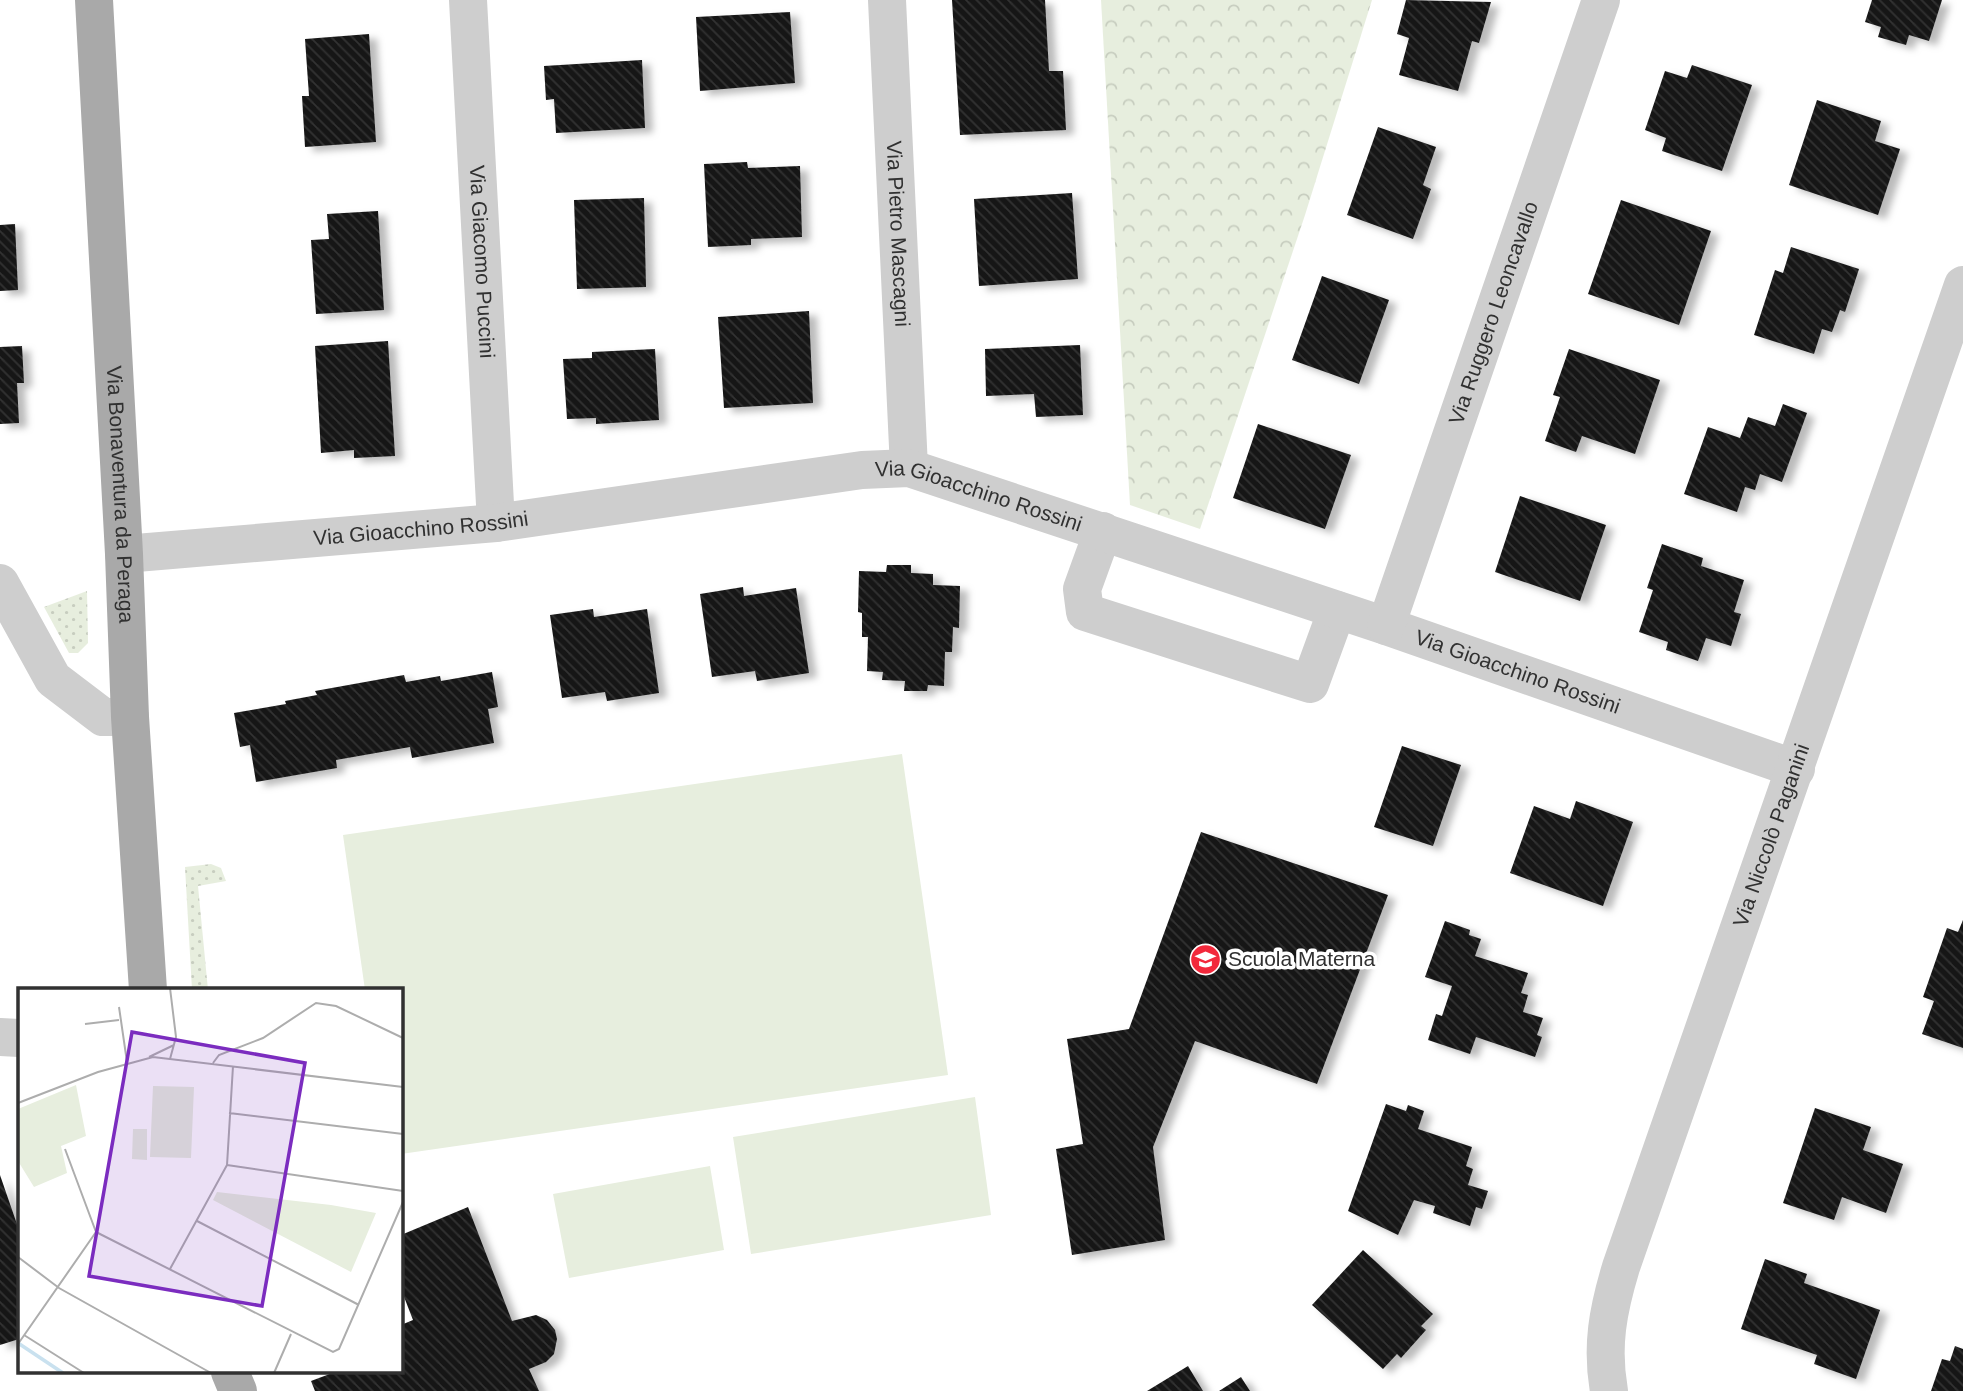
<svg xmlns="http://www.w3.org/2000/svg" width="1963" height="1391" viewBox="0 0 1963 1391" font-family="Arial,sans-serif">
<style>
.grass{fill:url(#grass-dots)}
.park{fill:url(#park-crowns)}
.garden{fill:#e7eede}
.building{fill:url(#building-back-hatch);filter:url(#shadow)}
.lines{fill:none;stroke-linecap:round;stroke-linejoin:round}
.minor{stroke:#cecece;stroke-width:38}
.major{stroke:#a9a9a9;stroke-width:38}
.labels{text-anchor:middle;stroke-width:7;stroke-linejoin:round;paint-order:stroke}
.street-label{font-size:21px;fill:#313131;stroke:#fff}
.poi-label{font-size:21px;fill:#313131;stroke:#fff;text-anchor:start}
.inset-river{fill:none;stroke:#c9e1ef;stroke-width:3.5}
.inset-road{fill:none;stroke:#adadad;stroke-width:2}
.view{fill:#7b2cbf;fill-opacity:0.15;stroke:#7b2cbf;stroke-width:3.5}
.inset-edge{fill:none;stroke:#313131;stroke-width:3.5}
</style>
<defs>
<pattern id="grass-dots" width="8" height="8" patternUnits="userSpaceOnUse" patternTransform="scale(1.75)"><rect width="8" height="8" fill="#e7eede"/><path d="M2 2h.1M6 6h.1" fill="none" stroke="#c7cdbf" stroke-width="1.8" stroke-linecap="round"/></pattern>
<pattern id="park-crowns" width="20" height="18" patternUnits="userSpaceOnUse" patternTransform="scale(1.75)"><rect width="20" height="18" fill="#e7eede"/><path d="M2 6a3 3 0 1 1 6 0M12 15a3 3 0 1 1 6 0" fill="none" stroke="#c7cdbf"/></pattern>
<pattern id="building-back-hatch" width="6" height="6" patternUnits="userSpaceOnUse" patternTransform="scale(1.75)"><rect width="6" height="6" fill="#181818"/><path d="M-1 5l2 2M0 0l6 6M5-1l2 2" fill="none" stroke="#313131"/></pattern>
<filter id="shadow"><feDropShadow dx="8" dy="4.5" stdDeviation="3.5" flood-color="#0004"/></filter>
</defs>
<rect width="100%" height="100%" fill="#fff"/>
<!-- grass -->
<path class="grass" d="M 87,591 L 88,643 L 78,653 L 69,653 L 44,607 Z
M 211,864 L 221,868 L 226,881 L 198,886 L 208,990 L 192,990 L 185,867 Z"/>
<!-- park -->
<path class="park" d="M 1101,0 L 1372,0 L 1305,215 L 1200,529 L 1130,505 Z"/>
<!-- garden -->
<path class="garden" d="M 902,754 L 948,1075 L 401,1154 L 401,990 L 365,990 L 343,835 Z
M 975,1097 L 991,1215 L 751,1254 L 733,1137 Z
M 710,1166 L 724,1250 L 569,1278 L 553,1194 Z"/>
<!-- building -->
<path class="building" d="M 952,0 L 1045,0 L 1049,71 L 1063,71 L 1066,130 L 960,135 Z
M 1406,0 L 1491,2 L 1479,43 L 1472,41 L 1458,91 L 1399,75 L 1409,38 L 1397,34 Z
M 1872,0 L 1942,0 L 1929,41 L 1909,35 L 1906,45 L 1878,37 L 1881,27 L 1865,22 Z
M 790,12 L 795,83 L 700,91 L 696,17 Z
M 369,34 L 376,142 L 305,147 L 302,96 L 309,96 L 305,39 Z
M 642,60 L 645,128 L 556,133 L 554,99 L 546,100 L 544,66 Z
M 1692,65 L 1752,85 L 1722,171 L 1662,151 L 1666,138 L 1645,130 L 1665,71 L 1687,78 Z
M 1817,100 L 1881,121 L 1875,141 L 1900,149 L 1878,215 L 1789,185 Z
M 1378,127 L 1436,147 L 1423,185 L 1431,189 L 1413,239 L 1347,215 Z
M 747,162 L 748,168 L 800,166 L 802,237 L 751,239 L 751,245 L 708,247 L 704,164 Z
M 1072,193 L 1078,279 L 979,286 L 974,199 Z
M 644,198 L 646,287 L 577,289 L 574,200 Z
M 1621,200 L 1711,231 L 1679,325 L 1588,294 Z
M 378,211 L 384,310 L 316,314 L 311,240 L 329,239 L 327,214 Z
M 15,224 L 18,290 L 0,291 L 0,225 Z
M 1791,247 L 1859,269 L 1845,312 L 1840,310 L 1832,332 L 1822,329 L 1814,354 L 1754,335 L 1775,270 L 1783,273 Z
M 1322,276 L 1389,300 L 1359,384 L 1292,360 Z
M 809,311 L 813,403 L 724,408 L 718,317 Z
M 388,341 L 395,456 L 354,458 L 354,450 L 321,453 L 315,346 Z
M 1080,345 L 1083,415 L 1036,417 L 1034,394 L 986,396 L 985,349 Z
M 22,346 L 24,383 L 17,383 L 19,423 L 0,424 L 0,347 Z
M 655,349 L 659,420 L 596,424 L 596,418 L 567,419 L 563,359 L 592,358 L 592,352 Z
M 1569,349 L 1660,380 L 1635,454 L 1582,436 L 1576,452 L 1545,441 L 1560,397 L 1553,395 Z
M 1783,404 L 1807,413 L 1782,482 L 1760,474 L 1755,490 L 1745,487 L 1737,512 L 1684,494 L 1708,427 L 1740,438 L 1748,417 L 1775,426 Z
M 1258,424 L 1351,455 L 1325,529 L 1233,498 Z
M 1520,496 L 1606,525 L 1580,601 L 1495,572 Z
M 1662,544 L 1703,558 L 1701,566 L 1744,580 L 1734,612 L 1741,614 L 1731,646 L 1706,638 L 1698,661 L 1666,650 L 1668,642 L 1639,632 L 1653,590 L 1647,588 Z
M 887,565 L 911,565 L 911,573 L 933,574 L 933,585 L 960,586 L 959,628 L 953,627 L 952,652 L 945,652 L 944,686 L 928,685 L 927,691 L 904,691 L 905,681 L 882,680 L 883,672 L 867,671 L 868,637 L 862,637 L 862,613 L 858,612 L 859,571 L 886,572 Z
M 743,587 L 744,596 L 796,588 L 809,673 L 757,681 L 755,671 L 712,677 L 700,594 Z
M 593,609 L 594,617 L 647,609 L 659,693 L 607,701 L 605,692 L 562,698 L 550,615 Z
M 492,672 L 498,707 L 488,709 L 494,743 L 412,758 L 410,747 L 336,760 L 337,768 L 256,782 L 250,745 L 240,747 L 234,713 L 286,704 L 285,701 L 317,695 L 315,691 L 404,675 L 406,682 L 440,676 L 441,681 Z
M 1402,746 L 1461,765 L 1433,846 L 1374,827 Z
M 1576,801 L 1633,822 L 1603,906 L 1510,873 L 1534,806 L 1570,819 Z
M 1201,832 L 1388,895 L 1317,1084 L 1195,1041 L 1153,1147 L 1165,1240 L 1072,1255 L 1056,1149 L 1083,1144 L 1067,1039 L 1129,1029 Z
M 1963,920 L 1963,1048 L 1922,1034 L 1934,1001 L 1923,997 L 1947,928 L 1958,932 Z
M 1445,921 L 1470,930 L 1469,935 L 1481,939 L 1475,956 L 1528,973 L 1521,993 L 1528,995 L 1523,1012 L 1543,1018 L 1537,1035 L 1542,1037 L 1535,1057 L 1476,1037 L 1470,1054 L 1428,1040 L 1436,1014 L 1442,1016 L 1452,986 L 1425,977 Z
M 1386,1104 L 1406,1111 L 1408,1105 L 1424,1111 L 1418,1129 L 1472,1147 L 1466,1166 L 1473,1169 L 1468,1185 L 1488,1191 L 1482,1209 L 1476,1207 L 1470,1226 L 1433,1213 L 1435,1206 L 1414,1200 L 1398,1235 L 1348,1211 Z
M 1815,1108 L 1871,1127 L 1863,1150 L 1903,1164 L 1886,1213 L 1842,1197 L 1834,1220 L 1783,1203 Z
M 0,1175 L 19,1230 L 19,1339 L 0,1345 Z
M 468,1207 L 512,1321 L 536,1315 L 547,1320 L 555,1330 L 557,1339 L 554,1354 L 546,1362 L 529,1369 L 539,1391 L 315,1391 L 311,1381 L 335,1372 L 401,1372 L 401,1325 L 413,1320 L 401,1289 L 401,1235 Z
M 1363,1250 L 1433,1314 L 1421,1326 L 1426,1330 L 1401,1358 L 1397,1354 L 1383,1369 L 1312,1305 Z
M 1765,1259 L 1807,1274 L 1804,1283 L 1880,1310 L 1856,1379 L 1814,1364 L 1817,1355 L 1741,1329 Z
M 1955,1346 L 1963,1349 L 1963,1391 L 1931,1391 L 1942,1359 L 1950,1361 Z
M 1188,1366 L 1203,1391 L 1147,1391 Z
M 1241,1377 L 1250,1391 L 1219,1391 Z"/>
<g class="lines">
<!-- minor -->
<g class="minor">
<path id="s1" d="M 468,0 L 496,523"/>
<path id="s2" d="M 887,0 L 909,468"/>
<path d="M 1103,531 L 1082,589 L 1085,612 L 1310,684 L 1337,610"/>
<path id="s3" d="M 124,554 L 496,523 L 862,470 L 909,468 L 1386,626 L 1796,769"/>
<path d="M 0,583 L 53,679 L 103,717 L 130,717"/>
<path id="s4" d="M 1386,626 L 1601,0"/>
<path d="M 0,1037 L 19,1038"/>
<path id="s5" d="M 1609,1391 C 1601,1346 1608,1310 1621,1267 L 1963,285"/>
</g>
<!-- major -->
<g class="major">
<path id="s6" d="M 94,0 L 124,554 L 130,717 L 148,990"/>
<path d="M 230,1372 L 238,1391"/>
</g>
</g>
<!-- icons -->
<defs>
<symbol id="school-disc" viewBox="-11 -11 22 22"><circle r="9.5" fill="#f2283b" stroke="#fff"/><path d="M0-5L7-2L0 1L-7-2ZM-4 1L0 2.5L4 1V4Q0 6-4 4Z" fill="#fff"/></symbol>
</defs>
<g fill-rule="evenodd">
<use href="#school-disc" x="1188" y="942" width="35" height="35"/>
</g>
<g class="labels">
<!-- street labels -->
<g class="street-label">
<text dy="7" stroke="none"><textPath href="#s2" startOffset="234">Via Pietro Mascagni</textPath></text>
<text dy="7" stroke="none"><textPath href="#s1" startOffset="262">Via Giacomo Puccini</textPath></text>
<text dy="7" stroke="none"><textPath href="#s4" startOffset="331">Via Ruggero Leoncavallo</textPath></text>
<text dy="7" stroke="none"><textPath href="#s6" startOffset="495">Via Bonaventura da Peraga</textPath></text>
<text dy="7" stroke="none"><textPath href="#s3" startOffset="864">Via Gioacchino Rossini</textPath></text>
<text dy="7" stroke="none"><textPath href="#s3" startOffset="298">Via Gioacchino Rossini</textPath></text>
<text dy="7" stroke="none"><textPath href="#s3" startOffset="1432">Via Gioacchino Rossini</textPath></text>
<text dy="7" stroke="none"><textPath href="#s5" startOffset="583">Via Niccolò Paganini</textPath></text>
</g>
<!-- poi labels -->
<g class="poi-label">
<text x="1228" y="966">Scuola Materna</text>
</g>
</g>
<!-- overview -->
<g transform="translate(18 988)">
<rect width="385" height="385" fill="#fff"/>
<path d="M 58,97 L 68,148 L 43,158 L 49,185 L 16,199 L 0,173 L 0,121 Z" fill="#e7eede"/>
<path d="M 199,204 L 313,217 L 358,225 L 333,284 L 195,212 Z" fill="#e7eede"/>
<path d="M 135,98 L 176,99 L 173,170 L 132,169 ZM 115,141 L 129,141 L 129,172 L 114,171 Z" fill="#e7eede"/>
<path class="inset-river" d="M 0,355 L 45,385"/>
<path class="inset-road" d="M 152,0 L 158,49 L 152,71M 101,19 L 109,74M 67,36 L 101,32M 131,69 L 156,57M 195,75 L 201,67 L 245,50 L 298,15 L 318,18 L 385,50M 0,115 L 80,84 L 135,69 L 385,99M 211,125 L 385,146M 47,161 L 78,244M 209,177 L 385,203M 179,233 L 341,317M 78,244 L 315,364 L 321,361 L 385,214M 0,269 L 41,300 L 193,385M 152,281 L 209,177 L 215,78M 6,347 L 66,385M 0,356 L 78,244M 256,385 L 273,346"/>
<path class="view" d="M 114,44 L 287,75 L 244,318 L 71,288 Z"/>
<rect width="385" height="385" class="inset-edge"/>
</g>
</svg>
